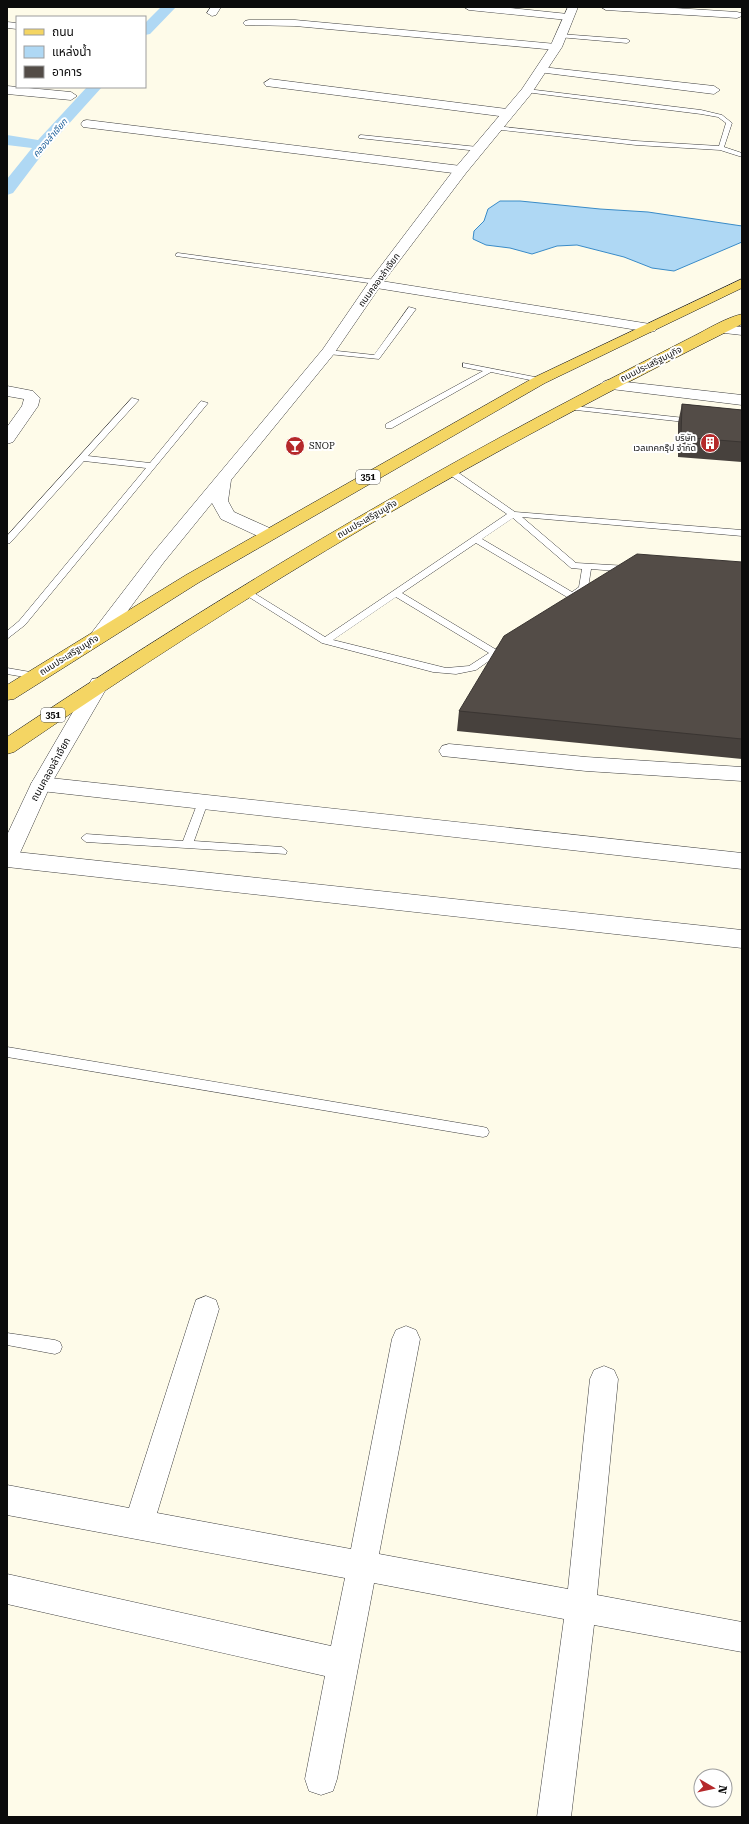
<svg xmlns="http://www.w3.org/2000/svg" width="749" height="1824" viewBox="0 0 749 1824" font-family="'Roboto Serif','Noto Sans Thai',serif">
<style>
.water{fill:#afd8f4;stroke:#398bc8}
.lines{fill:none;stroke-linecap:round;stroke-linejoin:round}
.canal{fill:#afd8f4;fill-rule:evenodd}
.service-casing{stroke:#3e3e3e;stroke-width:1}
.minor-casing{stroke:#3e3e3e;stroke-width:1}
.tertiary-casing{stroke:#3e3e3e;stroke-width:1}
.primary-casing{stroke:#1c1c1c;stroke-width:1}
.service{fill:#fff;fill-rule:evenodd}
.minor{fill:#fff;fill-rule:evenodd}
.tertiary{fill:#fff;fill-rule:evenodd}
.primary{fill:#f4d563;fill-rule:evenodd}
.wall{fill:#47413d}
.building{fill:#534c47;stroke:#3a3532}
.labels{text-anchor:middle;stroke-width:4;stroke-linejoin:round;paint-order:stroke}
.far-water-label{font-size:9px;font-style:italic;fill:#195c97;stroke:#fff}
.far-street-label{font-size:9px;fill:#0b0b0b;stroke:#fff}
.far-poi-label{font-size:9px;fill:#0b0b0b;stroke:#fff;text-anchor:end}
.shield{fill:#fff;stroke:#545454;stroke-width:1}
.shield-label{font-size:9px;font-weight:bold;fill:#0b0b0b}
.street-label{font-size:10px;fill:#0b0b0b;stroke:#fff}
</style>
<rect width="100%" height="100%" fill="#fefbe9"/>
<!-- water -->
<path class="water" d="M 500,201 L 520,201 L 600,209 L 648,212 L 742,226 L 742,242 L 674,271 L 652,268 L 624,257 L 577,245 L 557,246 L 532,254 L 510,248 L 486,245 L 473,239 L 474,231 L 484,221 L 488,209 Z"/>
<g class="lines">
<!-- canal -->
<path class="canal" d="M 161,7 L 176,7 L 150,34 L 145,35 L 145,23 Z
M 87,87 L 102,87 L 47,148 L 13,193 L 7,195 L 7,179 L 32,148 L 7,145 L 7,135 L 38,140 Z"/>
<defs>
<path id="service" d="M 560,34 L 627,39 L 630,41 L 627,43 L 558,37 Z
M 527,89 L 701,110 L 722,115 L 732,123 L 724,147 L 742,153 L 742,157 L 720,150 L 636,145 L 493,129 L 492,128 L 495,126 L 636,141 L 719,146 L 726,123 L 718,117 L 701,114 L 525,92 L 524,91 Z
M 361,135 L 478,147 L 481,149 L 478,151 L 359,138 L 359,136 Z
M 178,253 L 376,280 L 380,282 L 376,284 L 176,256 L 176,254 Z
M 409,307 L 416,309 L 379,359 L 328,354 L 324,352 L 328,350 L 374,355 Z
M 463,363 L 540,378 L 544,380 L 540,382 L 491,372 L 392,428 L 386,428 L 386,424 L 483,371 L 463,367 Z
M 132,398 L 139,400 L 88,456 L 150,463 L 201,401 L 208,403 L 25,625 L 7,639 L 7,631 L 19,621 L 146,468 L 84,461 L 10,543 L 7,544 L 7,536 Z
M 564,405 L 694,419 L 698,421 L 694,423 L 567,409 L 564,409 Z
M 447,469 L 453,469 L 515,512 L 742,530 L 742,536 L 522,517 L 576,563 L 628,566 L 632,569 L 628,572 L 591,569 L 588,588 L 572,600 L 476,543 L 402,593 L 495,649 L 505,643 L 510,646 L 476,670 L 456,674 L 433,672 L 322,643 L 241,592 L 243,590 L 249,590 L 325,637 L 507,514 L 447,473 ZM 513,518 L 571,568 L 582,569 L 579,587 L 572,592 L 482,539 ZM 396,597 L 489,653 L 469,666 L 446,668 L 333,640 Z
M 7,668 L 36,673 L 41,676 L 36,679 L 7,674 Z
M 203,798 L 208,802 L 194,841 L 282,847 L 287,851 L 286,854 L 86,842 L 81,838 L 86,834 L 183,841 L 198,802 Z
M 7,1047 L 483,1127 L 487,1128 L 489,1132 L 487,1136 L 483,1137 L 7,1057 Z
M 7,1333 L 55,1340 L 60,1342 L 62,1347 L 60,1352 L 55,1354 L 7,1345 Z"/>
<path id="minor" d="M 211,7 L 221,7 L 216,15 L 212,16 L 207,13 Z
M 464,7 L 501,7 L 568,14 L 573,17 L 568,20 L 469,10 Z
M 601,7 L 659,7 L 737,12 L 741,13 L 742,16 L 737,18 L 606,10 Z
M 249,20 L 295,20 L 556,44 L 562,47 L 556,50 L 295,26 L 245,25 L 243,23 L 245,21 Z
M 7,22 L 17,23 L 17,29 L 7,28 Z
M 542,67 L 714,86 L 720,90 L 714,94 L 538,72 L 536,70 L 538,68 Z
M 270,79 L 507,109 L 513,113 L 507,117 L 266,86 L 264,83 Z
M 7,86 L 71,92 L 77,96 L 71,100 L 7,94 Z
M 87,120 L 461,166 L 467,170 L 461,174 L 83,127 L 81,124 L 83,121 Z
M 375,280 L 650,324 L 655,325 L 657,328 L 655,331 L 650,332 L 370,287 L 368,284 L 370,281 Z
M 720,325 L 742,327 L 742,335 L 715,332 L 713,329 L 715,326 Z
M 608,380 L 742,395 L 742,405 L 603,388 L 600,385 L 603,382 Z
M 7,386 L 33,391 L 40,398 L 38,406 L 13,442 L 7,444 L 7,427 L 22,406 L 24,399 L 7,396 Z
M 449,744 L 586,757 L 742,767 L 742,781 L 586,771 L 442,756 L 439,751 L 442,746 Z
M 41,777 L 742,853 L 742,869 L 41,791 L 34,789 L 31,784 L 34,779 Z
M 7,851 L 742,930 L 742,948 L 7,867 Z
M 206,1296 L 216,1300 L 219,1309 L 157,1513 L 351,1549 L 392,1339 L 396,1330 L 406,1326 L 416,1330 L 420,1339 L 379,1554 L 568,1589 L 590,1379 L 594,1370 L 604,1366 L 614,1370 L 618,1379 L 597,1595 L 742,1622 L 742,1652 L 594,1625 L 571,1817 L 537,1817 L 564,1619 L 374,1583 L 337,1779 L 333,1791 L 321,1795 L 309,1791 L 305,1779 L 325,1676 L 7,1604 L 7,1574 L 331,1646 L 345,1578 L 7,1515 L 7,1485 L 129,1508 L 193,1309 L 196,1300 Z"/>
<path id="tertiary" d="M 568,7 L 578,7 L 562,47 L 531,94 L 466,173 L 381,285 L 333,355 L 231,480 L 228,501 L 234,512 L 274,530 L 277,534 L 274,538 L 268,539 L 262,538 L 221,519 L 212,503 L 164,562 L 107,639 L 100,641 L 93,639 L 91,635 L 93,631 L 152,554 L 323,349 L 371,279 L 456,167 L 522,89 L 550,47 Z
M 99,678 L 106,679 L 109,684 L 51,784 L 15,864 L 7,866 L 7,835 L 31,784 L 92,679 Z"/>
<path id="primary" d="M 742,279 L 742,288 L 545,383 L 198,583 L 14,699 L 7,700 L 7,685 L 186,575 L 535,377 Z
M 742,314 L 742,324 C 617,387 493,452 372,523 C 250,595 131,672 14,752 L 7,754 L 7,737 C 190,615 379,500 574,398 C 613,377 653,357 692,337 C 708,329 725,318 742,314 Z"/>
</defs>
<!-- service casing -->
<use href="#service" class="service-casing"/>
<!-- minor casing -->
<use href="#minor" class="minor-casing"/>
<!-- tertiary casing -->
<use href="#tertiary" class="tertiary-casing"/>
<!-- primary casing -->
<use href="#primary" class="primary-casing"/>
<!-- service -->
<use href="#service" class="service"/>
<!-- minor -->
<use href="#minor" class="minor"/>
<!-- tertiary -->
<use href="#tertiary" class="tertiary"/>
<!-- primary -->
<use href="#primary" class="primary"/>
</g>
<!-- wall -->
<path class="wall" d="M 682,404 L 742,410 L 742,462 L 678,457 L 678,423 Z
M 742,562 L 742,759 L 457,731 L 459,711 Z"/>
<!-- building -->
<path class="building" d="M 682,404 L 742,410 L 742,442 L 681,437 Z
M 637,554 L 742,562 L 742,739 L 459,711 L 504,636 Z"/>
<!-- icons -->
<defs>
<symbol id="building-disc" viewBox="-11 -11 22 22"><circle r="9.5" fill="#b5282a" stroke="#fff"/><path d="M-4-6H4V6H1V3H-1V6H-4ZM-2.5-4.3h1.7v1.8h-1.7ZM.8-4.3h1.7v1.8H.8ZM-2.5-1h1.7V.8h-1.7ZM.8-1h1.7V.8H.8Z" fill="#fff"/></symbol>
<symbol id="bar-disc" viewBox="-11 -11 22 22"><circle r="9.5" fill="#b5282a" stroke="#fff"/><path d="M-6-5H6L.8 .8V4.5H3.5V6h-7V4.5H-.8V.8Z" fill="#fff"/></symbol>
</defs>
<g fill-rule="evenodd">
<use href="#building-disc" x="699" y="432" width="22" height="22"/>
<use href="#bar-disc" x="284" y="435" width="22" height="22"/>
</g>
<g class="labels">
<!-- far-water labels -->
<g class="far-water-label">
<text transform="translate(50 138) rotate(-49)" y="3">คลองลำเจียก</text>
</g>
<!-- far-street labels -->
<g class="far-street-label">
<text transform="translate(379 280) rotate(-54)" y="3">ถนนคลองลำเจียก</text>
<text transform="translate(651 364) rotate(-27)" y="3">ถนนประเสริฐมนูกิจ</text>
<text transform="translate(367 519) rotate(-30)" y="3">ถนนประเสริฐมนูกิจ</text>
<text transform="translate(69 655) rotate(-32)" y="3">ถนนประเสริฐมนูกิจ</text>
</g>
<!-- far-poi labels -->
<g class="far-poi-label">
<text x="696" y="441">บริษัท<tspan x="696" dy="10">เวลเทคกรุ๊ป จำกัด</tspan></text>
<text x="309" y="449" text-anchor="start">SNOP</text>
</g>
<!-- shield labels -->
<g class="shield">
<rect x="356" y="470" width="24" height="14" rx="3"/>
<rect x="41" y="708" width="24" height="14" rx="3"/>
</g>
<g class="shield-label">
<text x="368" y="480">351</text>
<text x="53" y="718">351</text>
</g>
<!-- street labels -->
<g class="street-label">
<text transform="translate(50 769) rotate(-61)" y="4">ถนนคลองลำเจียก</text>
</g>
</g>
<!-- border -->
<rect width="749" height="1824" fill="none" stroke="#0b0b0b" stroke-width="16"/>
<!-- legend -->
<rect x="16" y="16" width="130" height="72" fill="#ffffff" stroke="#9d9d9d"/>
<rect x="24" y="29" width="20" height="6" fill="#f4d563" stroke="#9d9d9d"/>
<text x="52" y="36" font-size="12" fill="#0b0b0b">ถนน</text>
<rect x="24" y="46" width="20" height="12" fill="#afd8f4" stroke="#9d9d9d"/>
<text x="52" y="56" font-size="12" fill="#0b0b0b">แหล่งน้ำ</text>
<rect x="24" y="66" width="20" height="12" fill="#534c47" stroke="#9d9d9d"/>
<text x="52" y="76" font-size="12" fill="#0b0b0b">อาคาร</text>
<!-- north arrow -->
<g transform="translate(713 1788) rotate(99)"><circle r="19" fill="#ffffff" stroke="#9d9d9d"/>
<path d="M0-3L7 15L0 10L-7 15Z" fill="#b5282a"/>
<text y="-6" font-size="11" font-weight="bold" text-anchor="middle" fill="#0b0b0b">N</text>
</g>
</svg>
